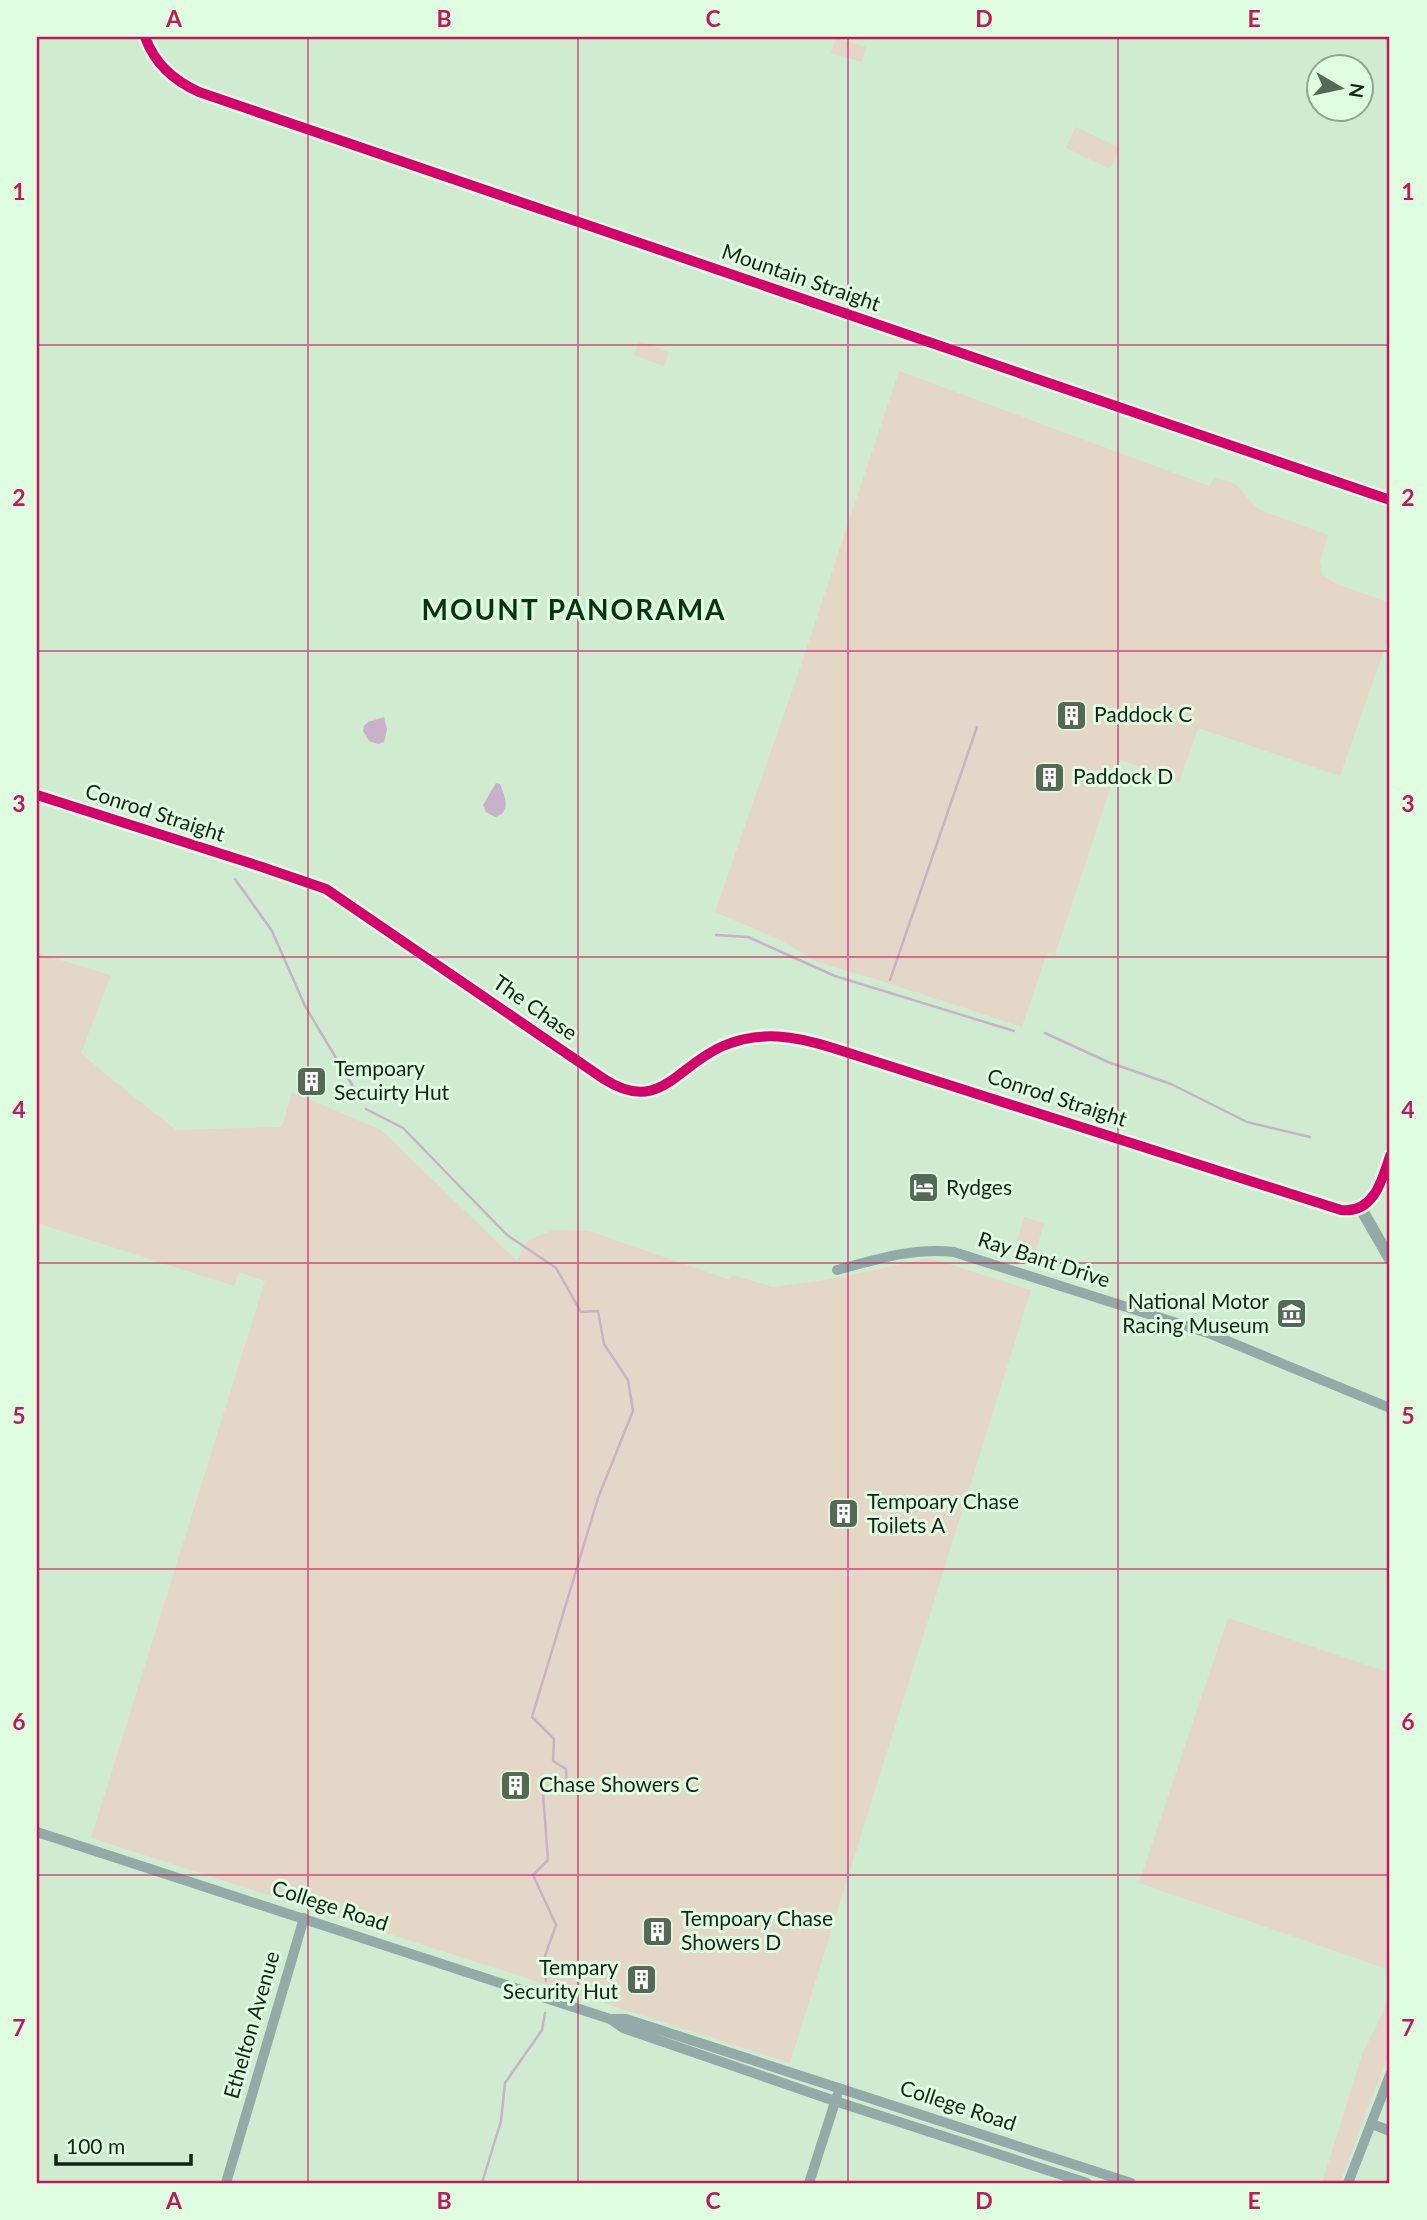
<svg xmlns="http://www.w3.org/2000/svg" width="1427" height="2220" viewBox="0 0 1427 2220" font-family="Lato,sans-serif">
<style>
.green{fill:#e5d7c7}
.water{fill:#c9b0cb}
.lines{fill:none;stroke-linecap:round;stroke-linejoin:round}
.stream{stroke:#c9b0cb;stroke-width:2.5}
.minor{stroke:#92aaa8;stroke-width:10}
.tertiary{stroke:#92aaa8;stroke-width:12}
.cycleway-casing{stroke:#dffde0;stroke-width:15}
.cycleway{stroke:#d6006c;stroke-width:10}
.grid{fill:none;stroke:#c2185b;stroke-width:2;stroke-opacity:0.55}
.labels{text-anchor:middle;stroke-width:6;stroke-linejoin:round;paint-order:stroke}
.street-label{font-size:21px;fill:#112413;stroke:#dffde0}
.poi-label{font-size:21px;fill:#112413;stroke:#dffde0;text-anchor:start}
.district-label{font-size:28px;font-weight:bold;letter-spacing:2px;fill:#05350e;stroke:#dffde0}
.neatline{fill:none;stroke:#c2185b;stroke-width:2.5}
.grid-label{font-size:23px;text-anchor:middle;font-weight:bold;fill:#c2185b}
</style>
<rect width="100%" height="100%" fill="#cfebd0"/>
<!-- green -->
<path class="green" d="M 836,38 L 866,47 L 862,62 L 831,53 Z
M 1076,127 L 1120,148 L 1110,169 L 1066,148 Z
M 639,341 L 669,352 L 664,366 L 634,355 Z
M 899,371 L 1209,486 L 1215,477 L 1235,484 L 1258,509 L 1328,535 L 1320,561 L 1322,575 L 1337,584 L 1390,603 L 1390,633 L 1340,776 L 1198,728 L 1179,782 L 1120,759 L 1055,955 L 1047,953 L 1022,1027 L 878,980 L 817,962 L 780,940 L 715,912 L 801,665 Z
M 37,953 L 111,975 L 81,1053 L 114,1081 L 176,1130 L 282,1127 L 292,1092 L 381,1130 L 517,1261 L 528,1240 L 554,1230 L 589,1231 L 730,1280 L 732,1275 L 773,1287 L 832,1279 L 930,1258 L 1031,1290 L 790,2063 L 91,1838 L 265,1281 L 239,1272 L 234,1286 L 37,1223 Z
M 1024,1217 L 1044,1223 L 1033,1261 L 1013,1255 Z
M 1228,1618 L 1390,1673 L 1390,1970 L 1139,1883 Z
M 1390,1989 L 1390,2050 L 1340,2183 L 1322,2183 L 1362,2055 L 1385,2008 Z"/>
<!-- water -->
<path class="water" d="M 384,717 L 387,729 L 384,742 L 378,744 L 369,741 L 363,731 L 364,726 L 368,722 Z
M 496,783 L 500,784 C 505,797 512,812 495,817 L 486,812 L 483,805 Z"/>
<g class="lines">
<!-- stream -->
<path class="stream" d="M 235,879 L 272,931 L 305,1006 L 354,1088
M 716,935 L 748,937 L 835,976 L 1014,1031
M 890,980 L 977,727
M 1045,1033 L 1108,1062 L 1171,1084 L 1247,1122 L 1310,1137
M 366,1109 L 403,1128 L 507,1235 L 556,1268 L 581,1312 L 598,1311 L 604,1344 L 628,1380 L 633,1411 L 598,1498 L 532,1717 L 554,1739 L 553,1761 L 566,1769 L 567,1791 L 543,1794 L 548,1860 L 533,1875 L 556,1925 L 545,1956 L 546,1981
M 482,2183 L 501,2121 L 505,2083 L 542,2030 L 545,2013"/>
<!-- minor -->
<path class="minor" d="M 145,37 C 155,64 173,80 199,92 L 1390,500
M 37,795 L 262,867 L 326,889 L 604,1079 L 629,1092 L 650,1092 L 722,1047 L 759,1036 L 795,1037 L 1056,1118 L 1321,1204 L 1346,1210 L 1360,1207
M 837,1270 C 875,1260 913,1247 954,1252 L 1208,1333 L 1390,1408
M 37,1832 L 610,2019 L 626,2019 L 1131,2183
M 610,2019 L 623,2028 L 835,2101 L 1087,2183
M 1372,2124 L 1390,2131
M 226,2183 L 304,1918
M 809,2183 L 837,2096
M 1348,2183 L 1390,2075"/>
<!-- tertiary -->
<path class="tertiary" d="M 1390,1156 L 1378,1191 L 1360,1207 L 1390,1259"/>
<defs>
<path id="cycleway" d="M 145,37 C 155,64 173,80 199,92 L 1390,500
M 37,795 L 262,867 L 326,889 L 604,1079 C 660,1115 676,1066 723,1046 C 761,1030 795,1036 833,1048 L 1341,1210 C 1373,1214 1382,1181 1390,1156"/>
</defs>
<!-- cycleway casing -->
<use href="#cycleway" class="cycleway-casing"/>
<!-- cycleway -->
<use href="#cycleway" class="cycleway"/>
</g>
<!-- grid -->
<path class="grid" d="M 308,37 L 308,2183M 578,37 L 578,2183M 848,37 L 848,2183M 1118,37 L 1118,2183M 37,345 L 1390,345M 37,651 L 1390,651M 37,957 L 1390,957M 37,1263 L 1390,1263M 37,1569 L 1390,1569M 37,1875 L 1390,1875"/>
<!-- icons -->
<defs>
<symbol id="building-square" viewBox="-11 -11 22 22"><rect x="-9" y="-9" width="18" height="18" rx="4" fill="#546a55" stroke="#dffde0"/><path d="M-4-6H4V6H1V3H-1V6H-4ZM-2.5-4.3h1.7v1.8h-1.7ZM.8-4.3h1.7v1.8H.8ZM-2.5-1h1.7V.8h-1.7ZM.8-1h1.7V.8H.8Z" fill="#fff"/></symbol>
<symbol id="hotel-square" viewBox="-11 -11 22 22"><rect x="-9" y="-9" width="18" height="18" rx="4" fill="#546a55" stroke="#dffde0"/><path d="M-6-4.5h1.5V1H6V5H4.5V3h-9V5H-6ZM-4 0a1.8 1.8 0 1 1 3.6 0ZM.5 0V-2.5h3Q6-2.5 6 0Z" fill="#fff"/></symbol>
<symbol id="museum-square" viewBox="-11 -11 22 22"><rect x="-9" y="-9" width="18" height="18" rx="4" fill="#546a55" stroke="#dffde0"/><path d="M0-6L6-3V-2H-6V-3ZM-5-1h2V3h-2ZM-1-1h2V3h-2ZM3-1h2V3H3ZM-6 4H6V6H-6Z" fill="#fff"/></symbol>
</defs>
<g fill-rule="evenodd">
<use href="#building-square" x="1054" y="698" width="35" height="35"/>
<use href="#building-square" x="1032" y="760" width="35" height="35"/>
<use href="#building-square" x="294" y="1064" width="35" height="35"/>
<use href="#hotel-square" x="906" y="1170" width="35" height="35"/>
<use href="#museum-square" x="1274" y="1296" width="35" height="35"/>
<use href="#building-square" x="826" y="1496" width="35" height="35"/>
<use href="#building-square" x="498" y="1768" width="35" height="35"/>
<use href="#building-square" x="640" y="1914" width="35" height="35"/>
<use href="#building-square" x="624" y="1962" width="35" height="35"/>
</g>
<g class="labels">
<!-- street labels -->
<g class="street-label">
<text transform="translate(801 278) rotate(19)" y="7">Mountain Straight</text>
<text transform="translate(155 813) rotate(18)" y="7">Conrod Straight</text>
<text transform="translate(535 1008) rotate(35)" y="7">The Chase</text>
<text transform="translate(1057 1098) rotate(18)" y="7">Conrod Straight</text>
<text transform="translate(1044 1260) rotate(18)" y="7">Ray Bant Drive</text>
<text transform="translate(330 1906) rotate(18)" y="7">College Road</text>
<text transform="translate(252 2025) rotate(-74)" y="7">Ethelton Avenue</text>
<text transform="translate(958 2106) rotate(18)" y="7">College Road</text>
</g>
<!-- poi labels -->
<g class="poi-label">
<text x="1094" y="722">Paddock C</text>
<text x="1073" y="784">Paddock D</text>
<text x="334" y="1076">Tempoary<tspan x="334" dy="24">Secuirty Hut</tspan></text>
<text x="946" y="1195">Rydges</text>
<text x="1269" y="1309" text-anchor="end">National Motor<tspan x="1269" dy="24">Racing Museum</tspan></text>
<text x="867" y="1509">Tempoary Chase<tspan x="867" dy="24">Toilets A</tspan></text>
<text x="539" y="1792">Chase Showers C</text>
<text x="681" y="1926">Tempoary Chase<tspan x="681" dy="24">Showers D</tspan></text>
<text x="618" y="1975" text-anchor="end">Tempary<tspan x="618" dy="24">Security Hut</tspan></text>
</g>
<!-- district labels -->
<g class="district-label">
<text x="574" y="620">MOUNT PANORAMA</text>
</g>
</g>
<!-- border -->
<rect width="1427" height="2220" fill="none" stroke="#dffde0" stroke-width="77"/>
<!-- north arrow -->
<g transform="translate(1340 88) rotate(99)"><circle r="33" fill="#dffde0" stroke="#8da68e" stroke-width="2"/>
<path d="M0-5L12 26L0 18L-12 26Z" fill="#546a55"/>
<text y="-10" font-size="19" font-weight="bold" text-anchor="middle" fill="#112413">N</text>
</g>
<!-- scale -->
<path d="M56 2154v10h135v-10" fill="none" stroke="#112413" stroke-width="3.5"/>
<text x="66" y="2154" font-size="21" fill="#112413" stroke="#dffde0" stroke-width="5" paint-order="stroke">100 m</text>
<rect x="38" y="38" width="1350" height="2144" class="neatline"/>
<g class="grid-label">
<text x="174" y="27">A</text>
<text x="444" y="27">B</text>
<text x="713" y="27">C</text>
<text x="984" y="27">D</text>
<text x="1254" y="27">E</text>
<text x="19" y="200">1</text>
<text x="1408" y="200">1</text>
<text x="19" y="506">2</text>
<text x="1408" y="506">2</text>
<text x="19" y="812">3</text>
<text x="1408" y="812">3</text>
<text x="19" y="1118">4</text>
<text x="1408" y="1118">4</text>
<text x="19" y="1424">5</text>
<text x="1408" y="1424">5</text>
<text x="19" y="1730">6</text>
<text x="1408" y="1730">6</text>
<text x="19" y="2036">7</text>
<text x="1408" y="2036">7</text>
<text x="174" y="2209">A</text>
<text x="444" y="2209">B</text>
<text x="713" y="2209">C</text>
<text x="984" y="2209">D</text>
<text x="1254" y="2209">E</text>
</g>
</svg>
